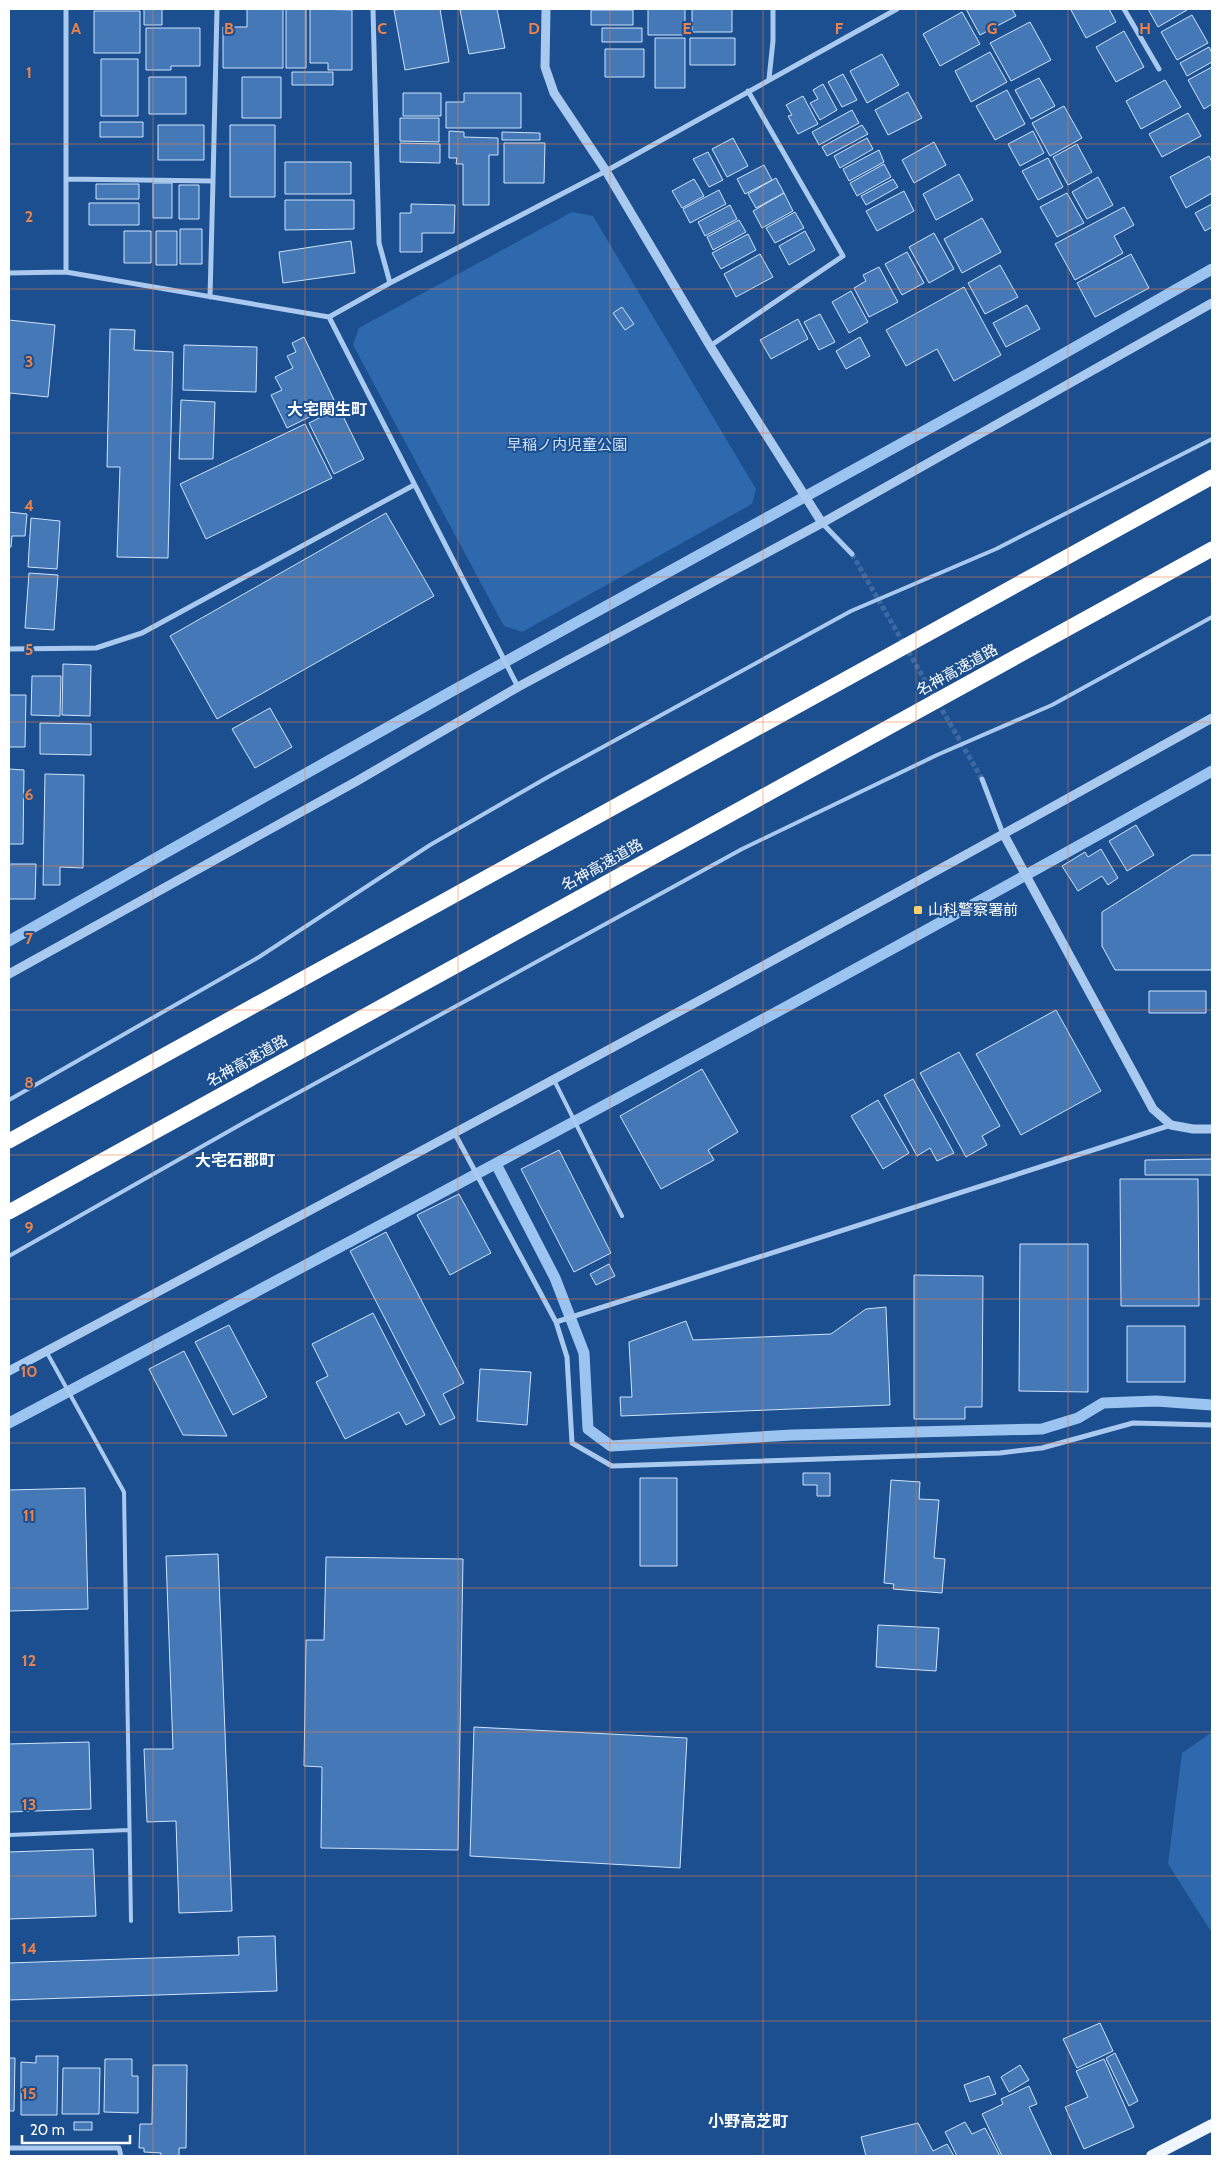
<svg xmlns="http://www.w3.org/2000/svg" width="1221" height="2165" font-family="Cabin,'Noto Sans JP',sans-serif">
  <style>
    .green { fill: #2e69ad }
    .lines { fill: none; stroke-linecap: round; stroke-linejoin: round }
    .stream { stroke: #9cc4f0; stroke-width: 11 }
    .building { fill: #4478b7; stroke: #cfe3fa }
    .minor-tunnel { stroke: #3d69a0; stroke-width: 5; stroke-dasharray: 5 2.5; stroke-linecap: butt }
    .service { stroke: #a9c9ee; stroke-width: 4 }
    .minor { stroke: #a9c9ee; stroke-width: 5 }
    .tertiary { stroke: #a9c9ee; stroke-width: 9 }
    .primary { stroke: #f0f6ff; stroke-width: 12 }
    .motorway { stroke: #fff; stroke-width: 15 }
    .grid { fill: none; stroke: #ee8249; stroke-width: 1; stroke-opacity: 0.55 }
    .poi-dot { fill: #ffd166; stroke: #1b4f8f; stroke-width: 2 }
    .labels { text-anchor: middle; stroke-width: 4; stroke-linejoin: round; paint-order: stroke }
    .park-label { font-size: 15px; fill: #cfe3fa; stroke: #1b4f8f }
    .street-label { font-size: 15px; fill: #fff; stroke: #1b4f8f }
    .poi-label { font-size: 15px; fill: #fff; stroke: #1b4f8f; text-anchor: start }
    .neighbourhood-label { font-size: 16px; font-weight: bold; fill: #fff; stroke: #1b4f8f }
    .grid-label { font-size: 16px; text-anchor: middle; font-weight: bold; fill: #ee8249; stroke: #1b4f8f; stroke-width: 4; stroke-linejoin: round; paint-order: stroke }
  </style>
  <rect width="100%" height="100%" fill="#1b4f8f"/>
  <path class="green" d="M572 212 593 216 756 489 752 504 522 632 504 626 353 345 359 328Z
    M1212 1732V1933L1168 1864 1182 1753Z"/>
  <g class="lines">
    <path class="stream" d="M9 941 454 690 1035 370 1212 269
      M496 1164 555 1278 584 1353 588 1429 611 1446 792 1435 1042 1429 1078 1418 1103 1403 1156 1401 1212 1405
      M9 1423C412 1209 815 995 1212 771"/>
  </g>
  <path class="building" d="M144 9H162V25H144Z
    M247 9H283V68H223V27H247Z
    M286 9H306V68H286Z
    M310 9 352 10V70H328V63H310Z
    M404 9H440L449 62 405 70 394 10Z
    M466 9H497L505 48 469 54 460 10Z
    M648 9H685V35H648Z
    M692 9H732V32H692Z
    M966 9H1012L1016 16 980 35Z
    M1073 9H1109L1116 22 1086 38 1071 10Z
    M1148 9H1187V10L1158 27Z
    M591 10H633V25H591Z
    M94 11H140V53H94Z
    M962 12 980 44 940 66 923 34Z
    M1192 15 1208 43 1177 60 1161 32Z
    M1030 22 1051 60 1011 81 990 43Z
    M146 28H200V66H171V70H146Z
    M602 28H642V42H602Z
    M1124 31 1144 67 1116 82 1096 47Z
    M655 38H685V88H655Z
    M690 38H735V65H690Z
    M1209 47 1212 53V62L1187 76 1180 63Z
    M605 49H644V77H605Z
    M990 52 1007 82 971 102 955 71Z
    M882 54 899 85 867 103 850 71Z
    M101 59H138V116H101Z
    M1212 67V104L1204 109 1188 80Z
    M292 72H333V85H292Z
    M843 74 857 100 842 107 828 82Z
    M149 77H186V114H149Z
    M242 77H281V118H242Z
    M1039 78 1055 106 1031 119 1015 90Z
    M1165 80 1181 107 1141 129 1126 101Z
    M823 84 837 110 820 120 810 103 818 99 813 90Z
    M1007 90 1025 124 995 140 976 106Z
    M908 92 922 118 888 135 875 110Z
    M403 93H441V116H403Z
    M464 93H521V128H446V102H464Z
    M803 96 818 124 798 134 788 116 792 115 786 105Z
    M1064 106 1082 138 1050 156 1032 123Z
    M852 110 859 123 819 145 812 132Z
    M1188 113 1201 136 1162 157 1149 134Z
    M400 118H439V142L400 141Z
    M100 122H143V137H100Z
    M158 125H204V160H158Z
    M230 125H275V197H230Z
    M862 125 868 134 827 156 822 147Z
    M449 131 464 132V137L498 138V155H489V205H463V164H456L457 158H449Z
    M1033 131 1044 153 1020 166 1008 144Z
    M502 132 540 133V140H502Z
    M733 138 748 166 727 177 712 149Z
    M867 138 873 149 840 168 834 156Z
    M934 142 946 165 914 183 902 160Z
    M400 143 440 144V163L400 162Z
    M504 143H545L544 183H504Z
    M1077 144 1092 172 1068 185 1053 157Z
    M879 150 884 162 849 181 843 169Z
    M708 152 723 180 709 187 693 159Z
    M1209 156 1212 162V193L1186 208 1170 177Z
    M1048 158 1063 187 1038 200 1022 171Z
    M285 162H351V194H285Z
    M884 164 891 177 857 196 850 183Z
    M764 165 772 180 745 194 737 179Z
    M959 174 973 200 936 220 923 194Z
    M1098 177 1113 205 1087 219 1072 192Z
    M776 178 784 193 756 208 748 194Z
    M694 179 704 196 682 208 672 191Z
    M893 179 898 187 866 205 861 196Z
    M153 183H172V218H153Z
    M96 184H139V199H96Z
    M179 185H199V219H179Z
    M719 190 726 204 690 223 683 209Z
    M904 191 914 211 877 231 866 211Z
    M784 193 793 211 762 228 753 211Z
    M1067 193 1084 223 1057 237 1040 207Z
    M285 200H354V229L285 230Z
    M89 203H139V225H89Z
    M411 204 455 205 454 233H422V252H400V213H411Z
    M1212 204V227L1205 231 1195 213Z
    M730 205 737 219 705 236 698 222Z
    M1124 207 1134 225 1114 236 1123 253 1075 280 1055 244Z
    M795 212 804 228 775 243 766 228Z
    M982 218 1001 252 962 273 944 239Z
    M739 220 746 232 713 250 707 237Z
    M180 229H202V264H180Z
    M124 231H151V263H124Z
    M156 231H177V265H156Z
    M805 231 815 250 789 265 779 246Z
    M934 233 954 269 929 283 909 247Z
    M748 234 756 250 721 269 712 253Z
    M351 241 355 273 283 283 279 252Z
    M907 252 924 283 902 295 885 264Z
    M760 254 773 277 736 297 724 274Z
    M1131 254 1149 288 1095 317 1077 283Z
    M1000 265 1018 297 985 314 968 283Z
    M879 267 898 302 869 317 854 288 866 281 863 275Z
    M964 287 1001 355 954 381 937 349 906 366 886 330Z
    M851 291 868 322 849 333 832 302Z
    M1027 305 1040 329 1006 347 993 323Z
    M622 307 634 324 625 330 613 313Z
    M820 314 835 342 819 350 804 322Z
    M798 319 808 339 771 359 760 340Z
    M9 320 55 325 48 397 10 393 9 411Z
    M110 329 135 330 134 350 173 352 168 558 117 557 120 467H107Z
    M304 337 336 404 287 428 271 395 282 390 275 377 293 368 287 356 296 352 292 343Z
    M860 337 870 356 846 369 836 351Z
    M184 345 257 347 256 392 183 390Z
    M181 400 215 402 213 459H179Z
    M339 408 364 459 334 474 309 423Z
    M305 424 332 478 206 539 180 484Z
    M9 512 27 514 25 536H12L11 547H9Z
    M386 513 434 596 217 719 170 636Z
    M31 518 60 521 57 569 28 567Z
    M29 573 58 575 54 630 25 628Z
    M63 664 91 665 90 716 62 715Z
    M32 676H61L60 716 31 715Z
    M9 695H26L25 747H9Z
    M270 708 292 747 255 768 232 729Z
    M40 723 91 724V755L40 754Z
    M9 769 24 770 23 844H9Z
    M45 774 84 775 83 868 60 867V885H43Z
    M1136 825 1154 855 1127 871 1109 841Z
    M1101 849 1118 878 1108 885 1102 876 1078 891 1062 866 1085 852 1088 857Z
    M1192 855H1212V970H1115L1102 946V912Z
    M9 864H36L35 899H9Z
    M1149 991H1206V1013H1149Z
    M1056 1010 1101 1091 1021 1135 976 1054Z
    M959 1052 1000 1126 982 1136 987 1145 966 1157 920 1073Z
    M702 1069 738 1132 708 1150 714 1160 661 1189 620 1116Z
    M913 1079 954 1153 937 1161 930 1148 917 1156 884 1095Z
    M878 1100 909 1153 883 1169 851 1116Z
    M559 1150 611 1253 574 1272 521 1169Z
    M1212 1159V1175H1145V1160Z
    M1120 1179H1198L1199 1306H1121Z
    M459 1194 491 1253 450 1275 417 1215Z
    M386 1232 464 1383 443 1394 455 1418 440 1425 350 1251Z
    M1020 1244H1088V1392L1019 1391Z
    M609 1264 615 1276 596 1285 590 1274Z
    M914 1275 983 1276 982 1407H965V1419H914Z
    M886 1307 890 1405 621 1416 620 1397H632L629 1342 686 1321 693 1340 831 1334 866 1309Z
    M373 1313 425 1415 406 1425 399 1412 345 1439 316 1382 328 1376 312 1344Z
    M229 1325 267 1397 233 1415 195 1342Z
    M1127 1326H1185V1382H1127Z
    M184 1351 227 1436 183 1435 149 1369Z
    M480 1369 531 1372 527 1425 477 1421Z
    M803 1473H830V1496H817V1485H803Z
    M640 1478H677V1566H640Z
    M891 1480 920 1482 919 1499 939 1500 934 1558 945 1559 942 1593 893 1589 894 1584 884 1583Z
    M85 1488 88 1609 9 1611V1490Z
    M218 1554 232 1911 179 1913 176 1821 147 1822 144 1749H173L166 1556Z
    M326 1557 463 1559 458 1850 321 1848 322 1767 304 1766 306 1640H324Z
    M878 1625 939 1628 936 1671 876 1667Z
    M474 1727 687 1738 680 1868 470 1856Z
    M89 1742 91 1809 9 1812V1744Z
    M93 1849 96 1916 9 1919V1852Z
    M275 1936 277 1991 9 2000V1963L239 1955 238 1937Z
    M1100 2023 1113 2051 1077 2068 1063 2039Z
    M1115 2053 1138 2101 1129 2106 1106 2058Z
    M36 2056H58L57 2115H21V2062L36 2063Z
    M9 2058H15L14 2111H9Z
    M105 2059H132V2076H138V2113L104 2112Z
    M1104 2059 1134 2127 1084 2149 1065 2107 1088 2097 1076 2071Z
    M153 2065H187L186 2148H179V2156H161V2153L144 2152V2148H139L140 2124H152Z
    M1020 2065 1029 2080 1009 2092 1001 2077Z
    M63 2068H100L99 2114H62Z
    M989 2076 996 2094 970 2102 964 2085Z
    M1029 2086 1037 2104 1029 2107 1052 2156H1002L982 2114 1003 2104 1001 2099Z
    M74 2122H92V2130H74Z
    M965 2122 972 2134 985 2128 1000 2156H957L945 2132Z
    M918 2123 933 2151 947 2144 954 2156H866L861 2137Z"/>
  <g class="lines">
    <path class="minor-tunnel" d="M852 554 982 779"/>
    <path class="service" d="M554 1080 622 1216
      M9 1100 259 957 430 845 548 777 851 611 996 549 1212 439
      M9 1256 245 1122 742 849 937 755 1052 705 1212 617
      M46 1351 124 1492 131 1921
      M9 1835 129 1830"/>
    <path class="minor" d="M373 9 379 243 390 283
      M1124 9 1159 69
      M769 79 773 41V9
      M66 179 213 181 217 9
      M66 272V9
      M9 273 66 272 329 317 390 283 606 171 897 9
      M210 297 213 181
      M329 317 518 687
      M710 346 843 256 748 91
      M822 523 852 554
      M9 649 96 648 142 633 414 485
      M982 779 1003 834
      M455 1134 556 1322 567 1357 572 1443 612 1466 1000 1453 1042 1448 1133 1423 1212 1425
      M556 1322 1171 1125
      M9 2148H119L121 2156"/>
    <path class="tertiary" d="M546 9 545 67 554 93 606 171 710 346 822 523
      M1004 835 1153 1109 1171 1125 1193 1129H1212
      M9 974 357 781 518 687 822 523 1212 303
      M9 1371C412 1157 814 941 1212 718"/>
    <path class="primary" d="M1152 2156 1212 2125"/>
    <path class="motorway" d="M9 1141 1212 477
      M9 1212 1212 549"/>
  </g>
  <path class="grid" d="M153 9V2156M305 9V2156M458 9V2156M610 9V2156M763 9V2156M916 9V2156M1068 9V2156M9 144H1212M9 289H1212M9 433H1212M9 577H1212M9 722H1212M9 866H1212M9 1010H1212M9 1155H1212M9 1299H1212M9 1443H1212M9 1588H1212M9 1732H1212M9 1876H1212M9 2021H1212"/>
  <rect class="poi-dot" x="913" y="905" width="10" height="10" rx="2.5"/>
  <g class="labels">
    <g class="park-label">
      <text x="567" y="450">早稲ノ内児童公園</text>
    </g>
    <g class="street-label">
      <text transform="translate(957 670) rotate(-29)" y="5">名神高速道路</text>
      <text transform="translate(602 865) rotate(-29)" y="5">名神高速道路</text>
      <text transform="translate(247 1061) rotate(-29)" y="5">名神高速道路</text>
    </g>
    <g class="poi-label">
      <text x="928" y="915">山科警察署前</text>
    </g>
    <g class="neighbourhood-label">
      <text x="327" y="415">大宅関生町</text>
      <text x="235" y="1166">大宅石郡町</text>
      <text x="748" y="2127">小野高芝町</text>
    </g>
  </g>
  <g class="grid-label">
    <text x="76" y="34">A</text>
    <text x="229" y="34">B</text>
    <text x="382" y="34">C</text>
    <text x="534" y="34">D</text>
    <text x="687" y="34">E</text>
    <text x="839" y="34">F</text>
    <text x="992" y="34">G</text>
    <text x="1145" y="34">H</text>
    <text x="29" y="78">1</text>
    <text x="29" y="222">2</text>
    <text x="29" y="367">3</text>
    <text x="29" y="511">4</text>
    <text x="29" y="655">5</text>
    <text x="29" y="800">6</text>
    <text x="29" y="944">7</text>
    <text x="29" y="1088">8</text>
    <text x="29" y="1233">9</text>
    <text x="29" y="1377">10</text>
    <text x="29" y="1521">11</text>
    <text x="29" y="1666">12</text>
    <text x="29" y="1810">13</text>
    <text x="29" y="1954">14</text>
    <text x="29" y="2099">15</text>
  </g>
  <rect width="1221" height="2165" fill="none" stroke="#ffffff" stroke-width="20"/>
  <path d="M22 2135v8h108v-8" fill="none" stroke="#ffffff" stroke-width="2.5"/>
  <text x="30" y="2135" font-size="15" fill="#ffffff" stroke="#1b4f8f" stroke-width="4" paint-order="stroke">20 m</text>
</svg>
